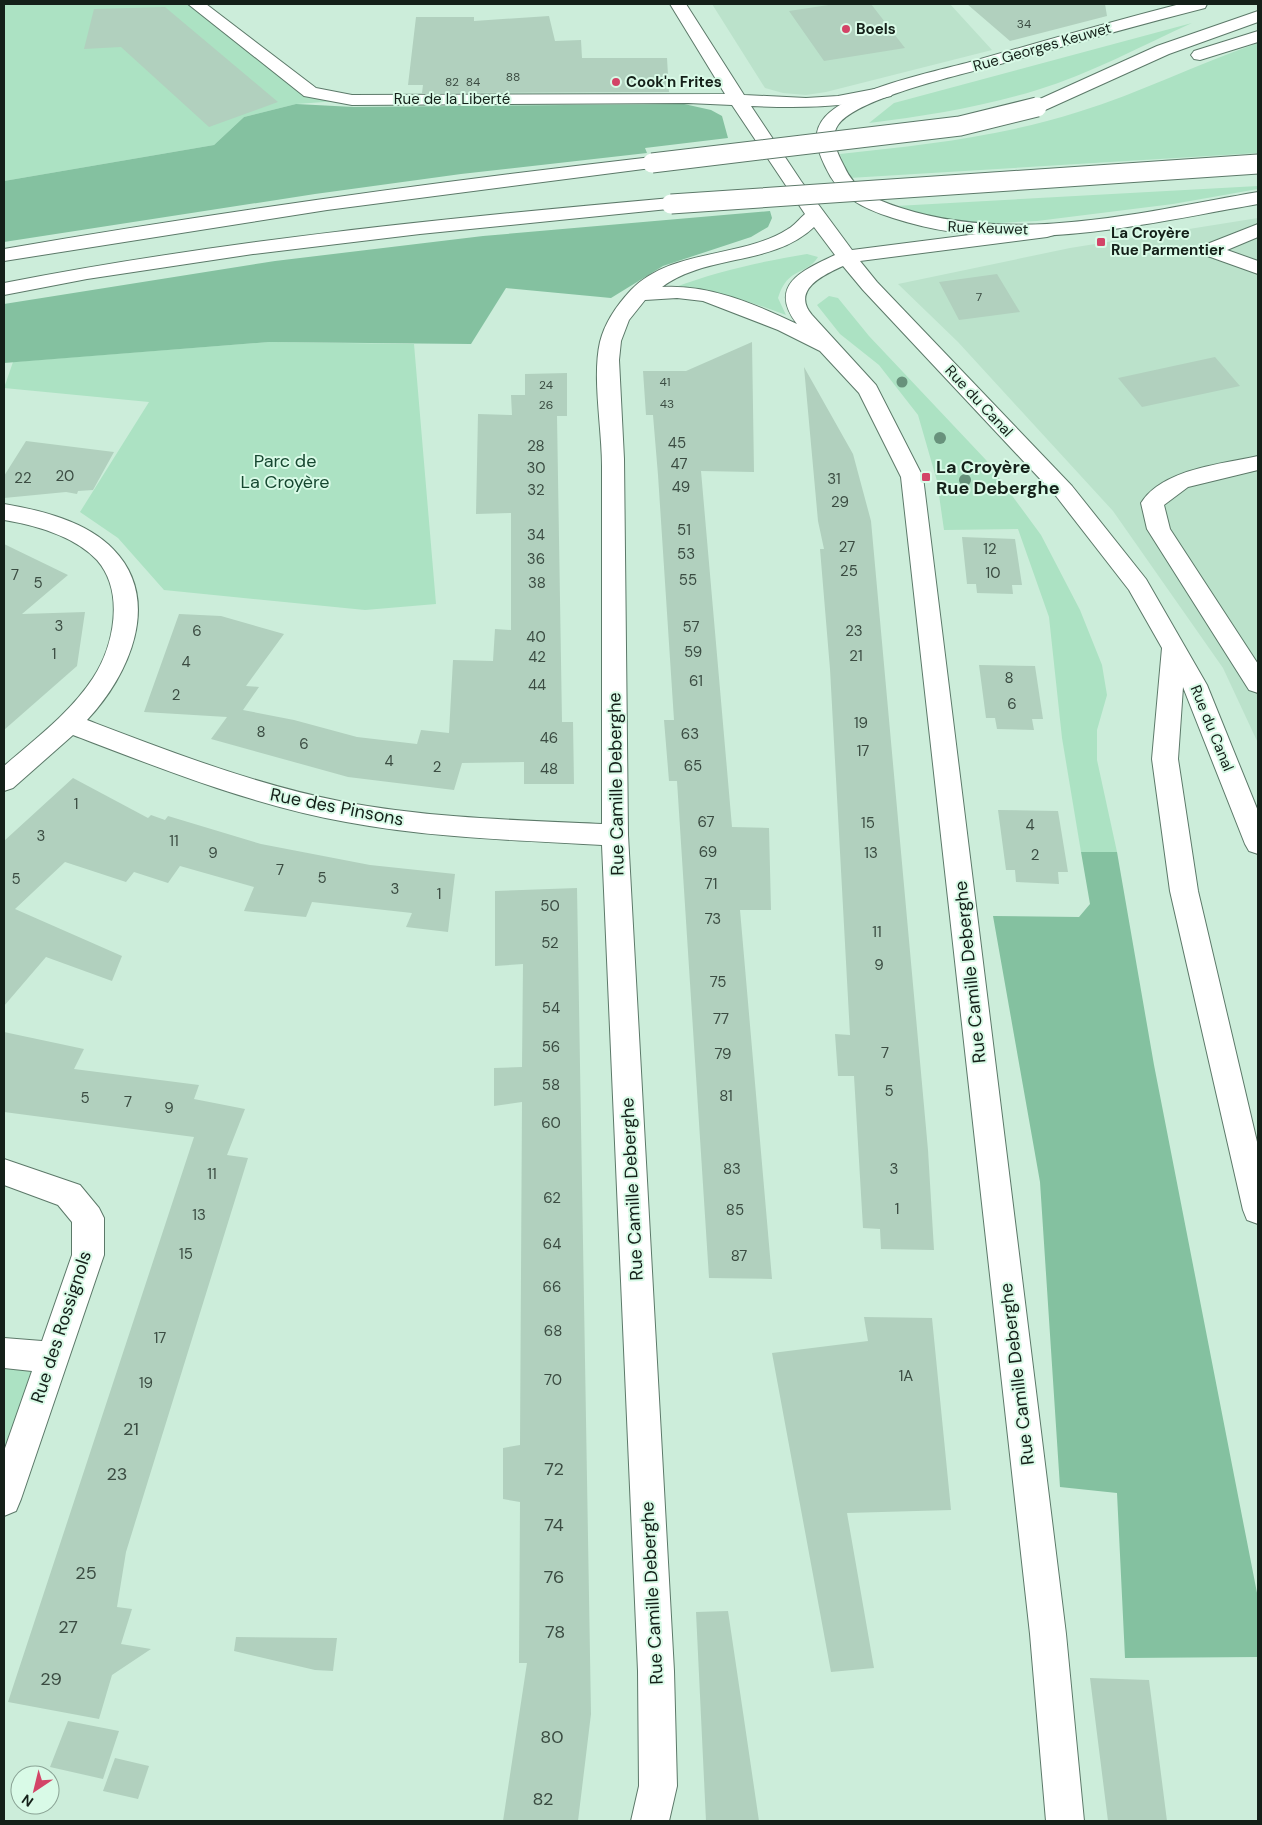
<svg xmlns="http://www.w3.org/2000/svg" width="1262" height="1825" font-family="'DM Sans',sans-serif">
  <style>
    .built { fill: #bbe2cb }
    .green { fill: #ace2c3 }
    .forest { fill: #84c1a0 }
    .building { fill: #b1d0be }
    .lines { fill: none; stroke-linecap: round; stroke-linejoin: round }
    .minor-casing { stroke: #5c7969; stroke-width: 2 }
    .major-casing { stroke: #5c7969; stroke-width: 2 }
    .highway-casing { stroke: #5c7969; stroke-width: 2 }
    .minor { fill: #fff; fill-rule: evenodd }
    .major { fill: #fff; fill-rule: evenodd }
    .highway { fill: #fff; fill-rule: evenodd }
    .highway-bridge-casing { stroke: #5c7969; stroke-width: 21; stroke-linecap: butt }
    .highway-bridge { stroke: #fff; stroke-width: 19 }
    .tree { fill: #68927c }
    .poi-dot { fill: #d34467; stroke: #d9fae7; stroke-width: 2 }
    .labels { text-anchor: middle; stroke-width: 4; stroke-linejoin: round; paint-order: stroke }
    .far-number-label { font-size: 12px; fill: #3b4c42 }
    .far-poi-label { font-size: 15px; font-weight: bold; fill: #142019; stroke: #d9fae7; text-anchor: start }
    .far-street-label { font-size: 15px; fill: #142019; stroke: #d9fae7 }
    .number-label { font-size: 15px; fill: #3b4c42 }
    .park-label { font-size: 18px; fill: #164730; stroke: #d9fae7 }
    .poi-label { font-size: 18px; font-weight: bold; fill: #142019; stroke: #d9fae7; text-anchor: start }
    .street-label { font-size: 18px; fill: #142019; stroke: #d9fae7 }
    .near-number-label { font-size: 18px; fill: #3b4c42 }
  </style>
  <rect width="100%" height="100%" fill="#ccedda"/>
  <path class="built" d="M712 4H950L992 50 826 92 806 95 783 93 765 88Z
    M1258 218V743L1223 668 1113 511 958 342 898 284 1070 248Z"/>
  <path class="green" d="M4 4H196L299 83 352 100 296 104 244 117 214 145 4 181Z
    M1192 23C1141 46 1090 74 1037 90 982 107 926 116 869 123L894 103Z
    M1258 43V153L849 178 840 154C921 145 1000 137 1078 112 1140 93 1197 64 1258 43Z
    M1258 186V189L1173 204 1037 221 980 224 941 221 896 206Z
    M807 254 818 257C806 276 788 266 778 298L786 315C746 300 716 290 673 288 718 271 759 262 807 254Z
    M829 296 838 298 869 336 986 460 1041 535 1080 610 1102 665 1107 695 1097 730V760L1117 852H1081L1062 738 1049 617 1018 529 944 530 937 481 918 415 879 365 840 334 817 305Z
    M269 342 414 344 436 604 365 610 164 590 118 538 80 512 149 402 4 388 13 362Z
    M4 1353 52 1358 4 1499Z"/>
  <path class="forest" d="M296 104 354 107 684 104 711 110 722 116 728 138 645 148 647 153 461 174 315 194 4 242V181L214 145 244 117Z
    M770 211 772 218 768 227 751 237 663 266 611 298 506 288 471 344 269 342 4 363V304L275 261 483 236Z
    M1081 852H1117L1154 1065 1258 1598V1657L1125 1658 1117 1493 1060 1487 1040 1182 993 916 1079 917 1090 904Z"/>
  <path class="building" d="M835 4H871L905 48 824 61 789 11Z
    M967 4H1105L1107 16 1010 41Z
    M165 7 278 102 209 127 121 47 84 49 94 9Z
    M549 16 555 41 581 40 582 58H667L669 92 422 93 423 85H408L416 17H474V21Z
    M997 274 1020 312 959 320 939 282Z
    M752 342 754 472 701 471 732 827 769 828 771 910H740L772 1279 709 1278 677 781H669L664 720H674L658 475 653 415H646L643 371H686Z
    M1215 357 1240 386 1142 407 1118 378Z
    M804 367 853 454 871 521 928 1150 934 1250 881 1249 880 1229 863 1228 854 1076H838L835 1034 850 1035 830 669 820 549H824L818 521Z
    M567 373V416H557L562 722H573L574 784H524V762L462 763 454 790 348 777 211 739 227 717 144 712 179 614 221 616 284 634 246 686 259 687 243 710 294 720 357 737 417 744 421 730 449 733 453 660 493 661 495 629 511 630V513L476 514 478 414 512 415 511 395H525V374Z
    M26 441 114 452 93 490 78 491 77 494 66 492 4 498V476Z
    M962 537 1015 539 1022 585H1012L1013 594 977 593 976 584H967Z
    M4 544 68 575 22 614 85 612 77 666 4 730Z
    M979 665 1035 666 1043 719H1032L1034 730 997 729 995 718H986Z
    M73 778 148 818 151 815 165 820 168 816 261 844 370 865 455 874 448 932 406 927 412 913 312 902 306 917 244 911 254 887 180 866 168 883 134 872 126 882 65 862 15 909 122 956 112 981 46 957 4 1006V841Z
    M998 810 1058 811 1068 872H1058L1059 884 1016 882 1015 870H1006Z
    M577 888 591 1714 578 1821H503L527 1663H519L520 1502 503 1499V1448L520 1445 522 1102 494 1106V1068L522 1067 523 964 495 966V891Z
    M4 1032 84 1049 74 1069 199 1085 194 1099 245 1109 227 1155 248 1158 126 1552 117 1607 132 1609 121 1644 151 1649 112 1675 99 1719 8 1702 194 1137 4 1112Z
    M864 1317 932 1318 951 1510 847 1513 874 1668 831 1672 772 1353 868 1341Z
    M728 1611 744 1719 759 1821H706L696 1612Z
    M236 1637 337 1638 333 1671 315 1670 234 1651Z
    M1090 1678 1149 1680 1167 1821H1108Z
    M68 1721 119 1731 103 1779 50 1767Z
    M115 1758 149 1766 138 1799 103 1791Z"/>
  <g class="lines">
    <defs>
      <path id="minor" d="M188 4H206L316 88 352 95 725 94 670 4H686L744 95 806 98 838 96 885 87 891 88 894 92 891 96C844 108 799 108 751 106L801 181 852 250 1047 225 1054 227 1057 231 1054 235 1047 237 860 261 877 282 1072 486 1146 579 1207 685 1258 811V854L1249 851 1245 844 1183 687 1178 759 1198 891 1258 1146V1224L1247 1220 1243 1210 1170 891 1152 759 1162 648 1129 590 1056 496 863 290 843 266C823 275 791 290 812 315L876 385 923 477 1066 1634 1084 1821H1046L1030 1634 901 477 859 393 820 351 778 330 703 301 677 298 645 300 629 320 621 341 619 360 624 459 628 835 674 1671 677 1786 669 1821H631L639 1786 638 1671 602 845C516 840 431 838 346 822 252 805 162 769 73 735L13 788 4 791V766C35 739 70 713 93 678 114 646 125 592 97 560 74 536 35 525 4 520V504C40 510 86 521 113 549 163 600 129 676 87 720 171 752 256 785 344 802 429 818 516 820 602 824 602 705 602 585 602 466 602 428 592 377 600 342 605 322 617 305 631 290 672 248 741 259 788 229 794 226 799 219 805 214L732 105 688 103 352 105 304 96ZM814 227 835 255C803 270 767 285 797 324 755 304 709 284 662 287 706 254 773 266 814 227Z
        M1258 224V237L1227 250 1258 261V274L1202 254 1199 250 1202 246Z
        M1258 456V470L1188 487 1164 505 1170 529 1258 664V693L1249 690 1147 529 1141 503C1162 469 1222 464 1258 456Z
        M4 1159 80 1185 99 1208 104 1218V1255L21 1499 16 1511 4 1516V1451L32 1371 4 1368V1338L42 1341 72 1255V1222L58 1205 4 1185Z"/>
      <path id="major" d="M1180 4H1207L1205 8C1138 25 1071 44 1004 63 969 73 857 97 838 125 829 138 838 154 844 166 855 191 876 200 901 208 1016 245 1142 212 1258 192V204C1139 225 1011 257 893 218 862 208 839 197 825 166 817 149 811 133 825 117 850 89 933 72 970 62 1040 42 1110 22 1180 4Z"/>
      <path id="highway" d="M1258 11V22L1169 54 1043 111H1031L1028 107 1031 103 1157 46Z
        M1258 31V42L1200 60 1194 59 1191 55 1194 51Z
        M652 157 659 159 661 163 659 167 327 210 4 261V249C219 212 435 182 652 157Z
        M671 198 678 200 681 204 678 208 420 234 253 254 87 279 4 295V283C224 240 447 218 671 198Z"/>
    </defs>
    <use href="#minor" class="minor-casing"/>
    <use href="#major" class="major-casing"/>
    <use href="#highway" class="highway-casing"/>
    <use href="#minor" class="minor"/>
    <use href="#major" class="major"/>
    <use href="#highway" class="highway"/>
    <defs>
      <path id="highway-bridge" d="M652 163 960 126 1037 107
        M671 204 1258 164"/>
    </defs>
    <use href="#highway-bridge" class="highway-bridge-casing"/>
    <use href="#highway-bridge" class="highway-bridge"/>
  </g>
  <g class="tree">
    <circle cx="902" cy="382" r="5.5"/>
    <circle cx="940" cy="438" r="6"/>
    <circle cx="965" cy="480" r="6"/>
  </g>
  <g class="poi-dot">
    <circle cx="846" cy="29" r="5"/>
    <circle cx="616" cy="82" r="5"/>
    <rect x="1096" y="237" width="10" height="10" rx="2.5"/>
    <rect x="921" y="472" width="10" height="10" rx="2.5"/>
  </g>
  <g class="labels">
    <g class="far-number-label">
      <text x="1024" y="28">34</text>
      <text x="513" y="81">88</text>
      <text x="452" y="86">82</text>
      <text x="473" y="86">84</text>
      <text x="979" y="301">7</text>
      <text x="665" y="386">41</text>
      <text x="546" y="389">24</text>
      <text x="667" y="408">43</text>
      <text x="546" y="409">26</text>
    </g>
    <g class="far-poi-label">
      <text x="856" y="34">Boels</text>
      <text x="626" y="87">Cook'n Frites</text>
      <text x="1111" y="238">La Croyère<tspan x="1111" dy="17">Rue Parmentier</tspan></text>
    </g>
    <g class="far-street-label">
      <text transform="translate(1042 47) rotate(-16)" y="5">Rue Georges Keuwet</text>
      <text x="452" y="104">Rue de la Liberté</text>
      <text transform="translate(988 228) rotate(2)" y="5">Rue Keuwet</text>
      <text transform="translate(979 401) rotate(47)" y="5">Rue du Canal</text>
      <text transform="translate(1212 728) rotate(68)" y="5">Rue du Canal</text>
    </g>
    <g class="number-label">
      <text x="677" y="448">45</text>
      <text x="536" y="451">28</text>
      <text x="679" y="469">47</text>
      <text x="536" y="473">30</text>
      <text x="65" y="481">20</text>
      <text x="23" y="483">22</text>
      <text x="834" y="484">31</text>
      <text x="681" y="492">49</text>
      <text x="536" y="495">32</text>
      <text x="840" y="507">29</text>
      <text x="684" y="535">51</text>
      <text x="536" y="540">34</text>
      <text x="847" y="552">27</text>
      <text x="990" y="554">12</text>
      <text x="686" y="559">53</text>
      <text x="536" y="564">36</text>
      <text x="849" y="576">25</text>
      <text x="993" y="578">10</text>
      <text x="15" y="580">7</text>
      <text x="688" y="585">55</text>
      <text x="38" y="588">5</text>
      <text x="537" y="588">38</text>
      <text x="59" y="631">3</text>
      <text x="691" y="632">57</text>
      <text x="197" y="636">6</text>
      <text x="854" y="636">23</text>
      <text x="536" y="642">40</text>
      <text x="693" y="657">59</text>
      <text x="54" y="659">1</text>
      <text x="856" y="661">21</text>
      <text x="537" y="662">42</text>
      <text x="186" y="667">4</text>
      <text x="1009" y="683">8</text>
      <text x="696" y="686">61</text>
      <text x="537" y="690">44</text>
      <text x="176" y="700">2</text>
      <text x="1012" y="709">6</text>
      <text x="861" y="728">19</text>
      <text x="261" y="737">8</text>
      <text x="690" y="739">63</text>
      <text x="549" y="743">46</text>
      <text x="304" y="749">6</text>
      <text x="863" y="756">17</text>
      <text x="389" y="766">4</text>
      <text x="693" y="771">65</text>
      <text x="437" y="772">2</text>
      <text x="549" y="774">48</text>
      <text x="76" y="809">1</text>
      <text x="706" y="827">67</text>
      <text x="868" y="828">15</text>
      <text x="1030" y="830">4</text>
      <text x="41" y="841">3</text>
      <text x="174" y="846">11</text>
      <text x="708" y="857">69</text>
      <text x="213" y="858">9</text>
      <text x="871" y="858">13</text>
      <text x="1035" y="860">2</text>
      <text x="280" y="875">7</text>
      <text x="322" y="883">5</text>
      <text x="16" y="884">5</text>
      <text x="711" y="889">71</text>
      <text x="395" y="894">3</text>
      <text x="439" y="899">1</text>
      <text x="550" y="911">50</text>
      <text x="713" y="924">73</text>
      <text x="877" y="937">11</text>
      <text x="550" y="948">52</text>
      <text x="879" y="970">9</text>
      <text x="718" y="987">75</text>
      <text x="551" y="1013">54</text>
      <text x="721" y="1024">77</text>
      <text x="551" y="1052">56</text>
      <text x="885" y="1058">7</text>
      <text x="723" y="1059">79</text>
      <text x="551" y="1090">58</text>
      <text x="889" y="1096">5</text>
      <text x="726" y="1101">81</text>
      <text x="85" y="1103">5</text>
      <text x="128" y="1107">7</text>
      <text x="169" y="1113">9</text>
      <text x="551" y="1128">60</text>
      <text x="732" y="1174">83</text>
      <text x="894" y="1174">3</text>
      <text x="212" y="1179">11</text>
      <text x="552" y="1203">62</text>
      <text x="897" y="1214">1</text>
      <text x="735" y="1215">85</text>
      <text x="199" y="1220">13</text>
      <text x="552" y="1249">64</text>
      <text x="186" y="1259">15</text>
      <text x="739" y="1261">87</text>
      <text x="552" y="1292">66</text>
      <text x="553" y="1336">68</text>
      <text x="160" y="1343">17</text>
      <text x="906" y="1381">1A</text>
      <text x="553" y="1385">70</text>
      <text x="146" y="1388">19</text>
    </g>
    <g class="park-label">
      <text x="285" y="467">Parc de<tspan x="285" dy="21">La Croyère</tspan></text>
    </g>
    <g class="poi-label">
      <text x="936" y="473">La Croyère<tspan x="936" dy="21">Rue Deberghe</tspan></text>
    </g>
    <g class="street-label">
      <text transform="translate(616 784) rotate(-91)" y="6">Rue Camille Deberghe</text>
      <text transform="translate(337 807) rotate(11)" y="6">Rue des Pinsons</text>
      <text transform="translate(970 972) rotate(-96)" y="6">Rue Camille Deberghe</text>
      <text transform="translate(632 1189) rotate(-93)" y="6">Rue Camille Deberghe</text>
      <text transform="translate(61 1327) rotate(-72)" y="6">Rue des Rossignols</text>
      <text transform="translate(1017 1374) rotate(-97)" y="6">Rue Camille Deberghe</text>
      <text transform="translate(652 1593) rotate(-93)" y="6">Rue Camille Deberghe</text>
    </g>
    <g class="near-number-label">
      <text x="131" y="1435">21</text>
      <text x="554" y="1475">72</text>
      <text x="117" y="1480">23</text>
      <text x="554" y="1531">74</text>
      <text x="86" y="1579">25</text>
      <text x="554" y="1583">76</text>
      <text x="68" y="1633">27</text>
      <text x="555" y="1638">78</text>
      <text x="51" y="1685">29</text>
      <text x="552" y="1743">80</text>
      <text x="543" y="1805">82</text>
    </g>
  </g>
  <rect width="1262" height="1825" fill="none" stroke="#142019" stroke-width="10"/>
  <g transform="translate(35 1790) rotate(215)"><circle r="24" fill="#d9fae7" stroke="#8aa395"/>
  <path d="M0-4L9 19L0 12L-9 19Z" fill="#d34467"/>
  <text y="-8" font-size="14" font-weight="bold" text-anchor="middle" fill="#142019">N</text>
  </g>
</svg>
